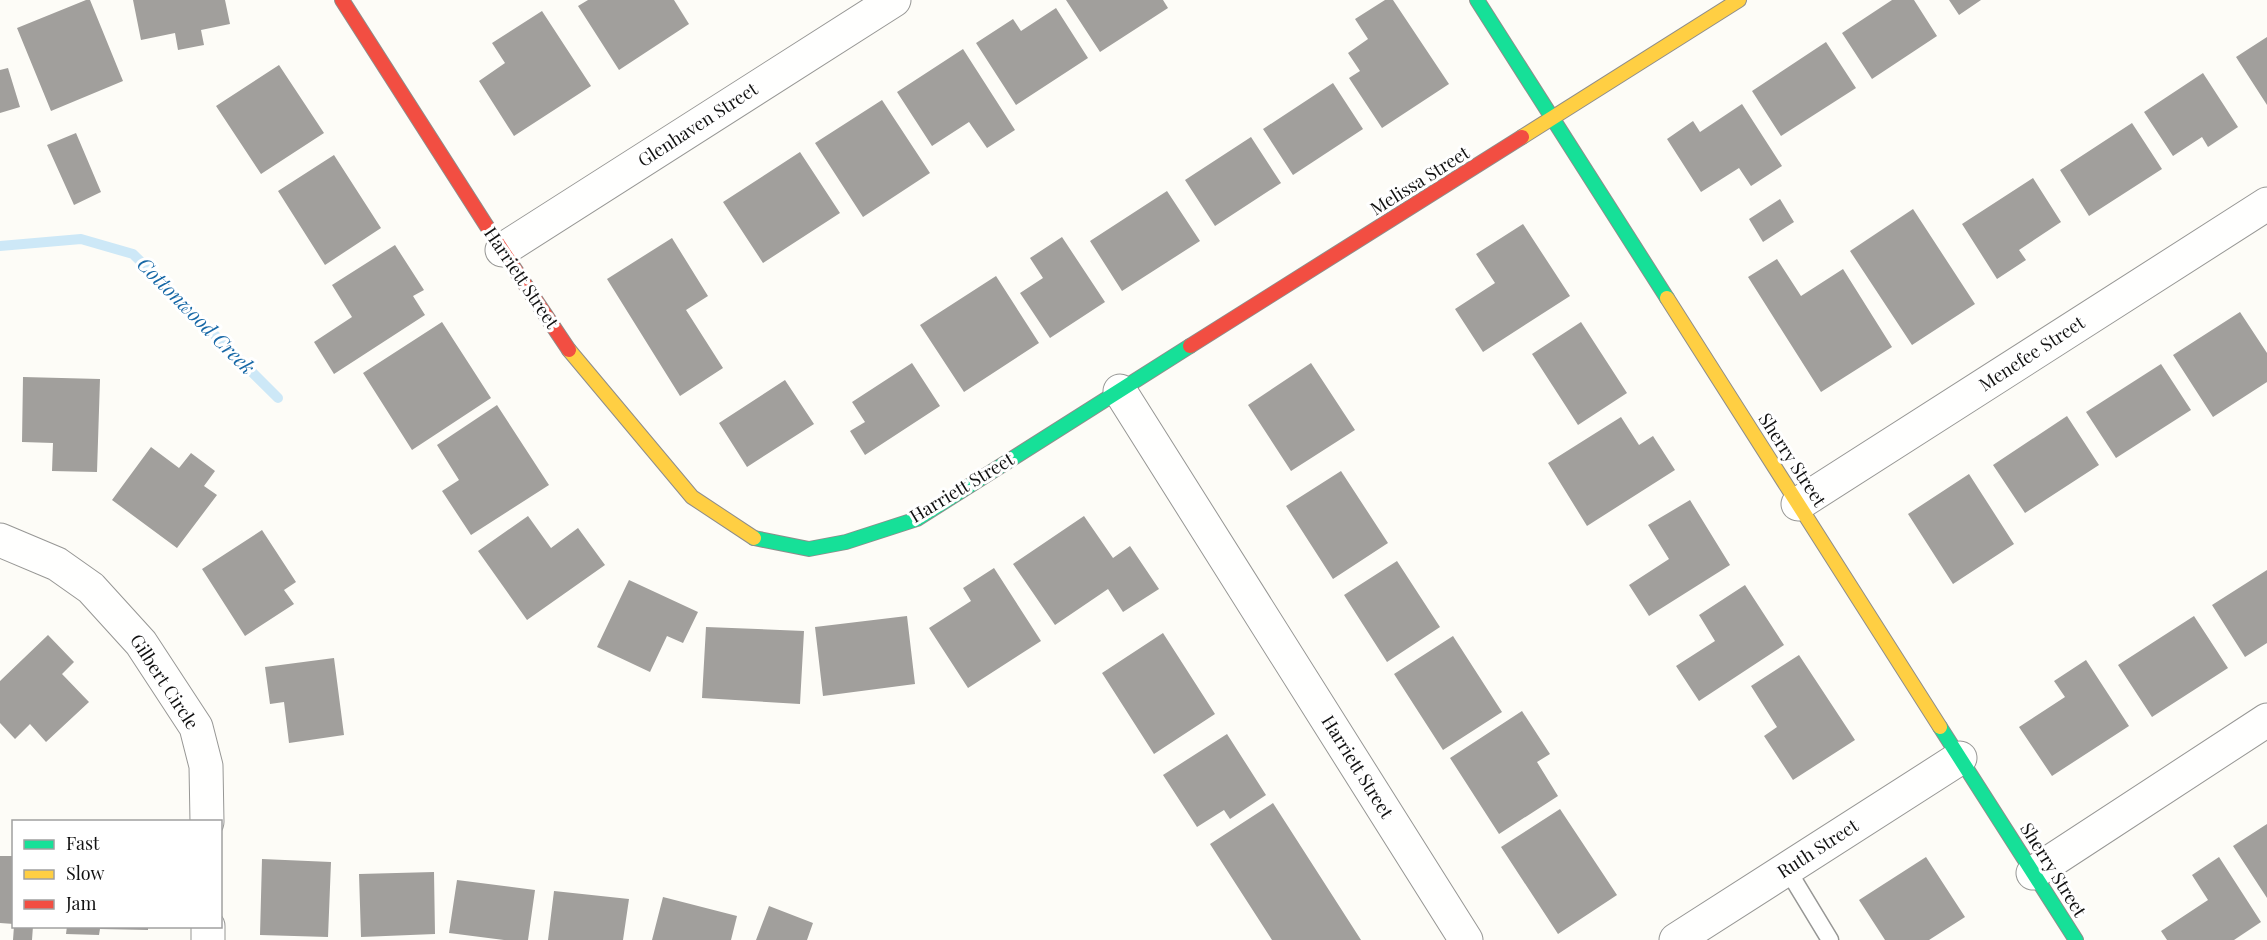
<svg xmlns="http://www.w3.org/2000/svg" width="2267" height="940" font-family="'Playfair Display',serif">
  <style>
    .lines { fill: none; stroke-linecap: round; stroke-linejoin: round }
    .stream { stroke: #cde8f7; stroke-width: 10 }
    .building { fill: #a19f9c }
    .lane-casing { stroke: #979795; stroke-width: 19 }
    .street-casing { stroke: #979795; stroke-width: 35 }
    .fast-casing { stroke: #8e8d8b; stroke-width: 16 }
    .slow-casing { stroke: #8e8d8b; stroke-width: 16 }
    .jam-casing { stroke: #8e8d8b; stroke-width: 16 }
    .lane { stroke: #fffffe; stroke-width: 16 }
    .street { stroke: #fffffe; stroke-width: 33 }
    .fast { stroke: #16e098; stroke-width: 14 }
    .slow { stroke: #ffcf43; stroke-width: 14 }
    .jam { stroke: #f24e42; stroke-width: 14 }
    .labels { text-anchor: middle; stroke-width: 6; stroke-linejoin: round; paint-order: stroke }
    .street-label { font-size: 18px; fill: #111; stroke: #fff }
    .water-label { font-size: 20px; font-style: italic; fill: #1768a6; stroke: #fff }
  </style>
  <rect width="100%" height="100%" fill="#fdfcf7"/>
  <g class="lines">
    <path class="stream" d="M0 246 81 239 133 254 278 398"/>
  </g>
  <path class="building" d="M86 0H90L123 81 51 111 17 28Z
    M133 0H225L230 24 201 30 204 45 178 50 175 33 141 40Z
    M588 0H674L689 24 619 70 578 6Z
    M1066 0H1163L1168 8 1100 52Z
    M1385 0H1393L1449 84 1382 128 1349 78 1360 71 1348 53 1368 39 1355 19Z
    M1892 0H1914L1937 36 1872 79 1842 33Z
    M1949 0H1981L1959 15Z
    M1056 8 1088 58 1016 105 976 43 1013 19 1021 31Z
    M542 11 591 86 514 136 479 81 505 63 492 43Z
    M2267 37V105L2236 57Z
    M1826 42 1856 88 1781 136 1752 91Z
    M963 49 1015 130 987 148 969 122 932 146 897 92Z
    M279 65 324 133 261 174 216 106Z
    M8 68 20 107 0 113V70Z
    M2203 73 2238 127 2208 147 2202 137 2173 156 2144 112Z
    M1333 83 1363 129 1293 175 1263 129Z
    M882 100 930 173 863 217 815 143Z
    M1742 104 1782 166 1751 186 1739 168 1701 192 1667 139 1693 121 1700 132Z
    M2132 123 2162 169 2089 216 2060 170Z
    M76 133 101 192 74 205 47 145Z
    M1251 137 1281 183 1215 226 1185 180Z
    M800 152 840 213 763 263 723 202Z
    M334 155 381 228 325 265 278 191Z
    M2033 178 2061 222 2019 250 2026 260 1997 279 1962 224Z
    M1167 191 1200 241 1122 291 1090 241Z
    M1780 199 1794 222 1763 242 1749 219Z
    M1913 209 1975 304 1912 345 1850 251Z
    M1523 224 1570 296 1483 352 1455 309 1495 283 1476 254Z
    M1062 237 1105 302 1050 338 1020 293 1043 278 1030 258Z
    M672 238 708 296 686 310 723 368 680 396 607 279Z
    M395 245 424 290 413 296 425 315 334 374 314 342 352 317 332 285Z
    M1777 259 1801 296 1843 269 1892 347 1821 392 1748 277Z
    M996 276 1039 343 964 392 920 325Z
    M2240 312 2267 353V382L2213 417 2173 355Z
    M442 322 491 398 412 450 363 373Z
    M1581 322 1627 393 1578 425 1532 354Z
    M912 363 940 406 865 455 850 431 865 422 852 402Z
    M1311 363 1355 430 1291 471 1248 405Z
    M2161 364 2191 410 2116 458 2086 412Z
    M23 377 100 379 97 472 52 471 53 443 22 442Z
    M785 380 814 424 747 467 719 423Z
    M497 405 549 485 471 535 442 491 459 480 437 445Z
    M2067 416 2099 465 2025 513 1993 465Z
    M1621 417 1639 445 1653 436 1675 470 1587 526 1548 463Z
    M151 447 179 468 191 453 215 471 204 486 217 495 177 548 112 500Z
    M1341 471 1388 543 1333 579 1286 506Z
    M1969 474 2014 544 1953 584 1908 514Z
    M1690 500 1730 565 1649 616 1629 585 1669 559 1648 525Z
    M528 516 551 548 578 528 605 565 527 620 478 551Z
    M1084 516 1113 558 1130 546 1159 589 1123 612 1108 589 1055 625 1013 564Z
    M262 530 296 582 284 590 294 604 245 636 202 569Z
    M1397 561 1440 627 1387 662 1344 595Z
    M994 568 1041 641 968 688 929 628 971 601 963 588Z
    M2267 570V643L2245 657 2212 605Z
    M629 580 698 612 683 643 667 636 650 672 597 647Z
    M1745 585 1784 645 1699 701 1676 666 1715 641 1699 615Z
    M907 616 915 684 823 696 815 627Z
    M2194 616 2228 668 2152 717 2118 665Z
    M706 627 804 631 800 704 702 698Z
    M1163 633 1215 714 1154 754 1102 673Z
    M48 635 74 662 62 674 89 702 46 742 30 724 15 739 0 723V681Z
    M1453 636 1502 712 1443 750 1394 674Z
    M1799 655 1855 740 1793 780 1764 736 1777 727 1751 686Z
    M334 658 344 735 289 743 284 702 270 704 265 667Z
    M2086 660 2129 726 2052 776 2019 727 2065 697 2054 681Z
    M1522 711 1550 754 1537 762 1558 796 1499 834 1450 758Z
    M1227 734 1266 795 1230 819 1224 810 1197 827 1163 775Z
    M1273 803 1361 940H1272L1210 844Z
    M1560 809 1617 895 1558 934 1501 847Z
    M2267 824V898L2233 846Z
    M0 856H14V924L0 923Z
    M1926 857 1965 917 1929 940H1885L1859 900Z
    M2219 857 2261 922 2234 940H2167L2161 931 2208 900 2192 875Z
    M262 859 331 862 328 937 260 935Z
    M434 872 435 934 361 937 359 874Z
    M457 880 535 890 528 940H504L449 933Z
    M554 891 629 899 623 940H548Z
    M663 897 737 916 731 940H652Z
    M769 906 813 923 807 940H756Z
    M14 926H33L32 940H13Z
    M67 926H148V930L100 929 99 935 66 934Z"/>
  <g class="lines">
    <defs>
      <path id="lane" d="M1787 869 1830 940"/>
      <path id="street" d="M502 250 894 0
        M1120 391 1466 940
        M1798 504 2267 204
        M0 540 57 564 91 588 141 643 196 727 206 766 207 822
        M2033 873 2267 720
        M208 926V940
        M1676 940 1960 758"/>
      <path id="fast" d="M1477 0 1667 298
        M754 538 809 549 846 542 917 519 1190 346
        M1940 727 2076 940"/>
      <path id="slow" d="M1522 137 1739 0
        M1667 298 1940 727
        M569 350 692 497 754 538"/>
      <path id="jam" d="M342 0 502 250 569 350
        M1190 346 1522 137"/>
    </defs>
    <use href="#lane" class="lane-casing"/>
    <use href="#street" class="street-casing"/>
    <use href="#fast" class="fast-casing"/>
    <use href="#slow" class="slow-casing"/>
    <use href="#jam" class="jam-casing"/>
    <use href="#lane" class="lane"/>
    <use href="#street" class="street"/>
    <use href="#fast" class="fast"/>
    <use href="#slow" class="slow"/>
    <use href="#jam" class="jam"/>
  </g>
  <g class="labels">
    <g class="street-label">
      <text transform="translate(698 125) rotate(-33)" y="6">Glenhaven Street</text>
      <text transform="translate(1420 181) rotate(-32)" y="6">Melissa Street</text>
      <text transform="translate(521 278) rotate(56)" y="6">Harriett Street</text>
      <text transform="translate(2032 354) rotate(-33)" y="6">Menefee Street</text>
      <text transform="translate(1792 460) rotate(57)" y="6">Sherry Street</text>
      <text transform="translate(962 488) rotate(-31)" y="6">Harriett Street</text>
      <text transform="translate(164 682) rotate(57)" y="6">Gilbert Circle</text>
      <text transform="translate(1357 767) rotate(58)" y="6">Harriett Street</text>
      <text transform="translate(1818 849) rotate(-33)" y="6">Ruth Street</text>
      <text transform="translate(2053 870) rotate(58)" y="6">Sherry Street</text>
    </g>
    <g class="water-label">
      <text transform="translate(196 316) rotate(45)" y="7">Cottonwood Creek</text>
    </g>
  </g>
  <rect x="12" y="820" width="210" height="108" fill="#ffffff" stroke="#a0a0a0" stroke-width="1.5"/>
  <rect x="24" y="840" width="30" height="9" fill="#16e098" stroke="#a0a0a0" stroke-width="1.5"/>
  <text x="66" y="850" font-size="18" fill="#111111">Fast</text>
  <rect x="24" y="870" width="30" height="9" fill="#ffcf43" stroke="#a0a0a0" stroke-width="1.5"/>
  <text x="66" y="880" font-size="18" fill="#111111">Slow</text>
  <rect x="24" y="900" width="30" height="9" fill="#f24e42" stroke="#a0a0a0" stroke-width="1.5"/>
  <text x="66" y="910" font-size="18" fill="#111111">Jam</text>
</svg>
